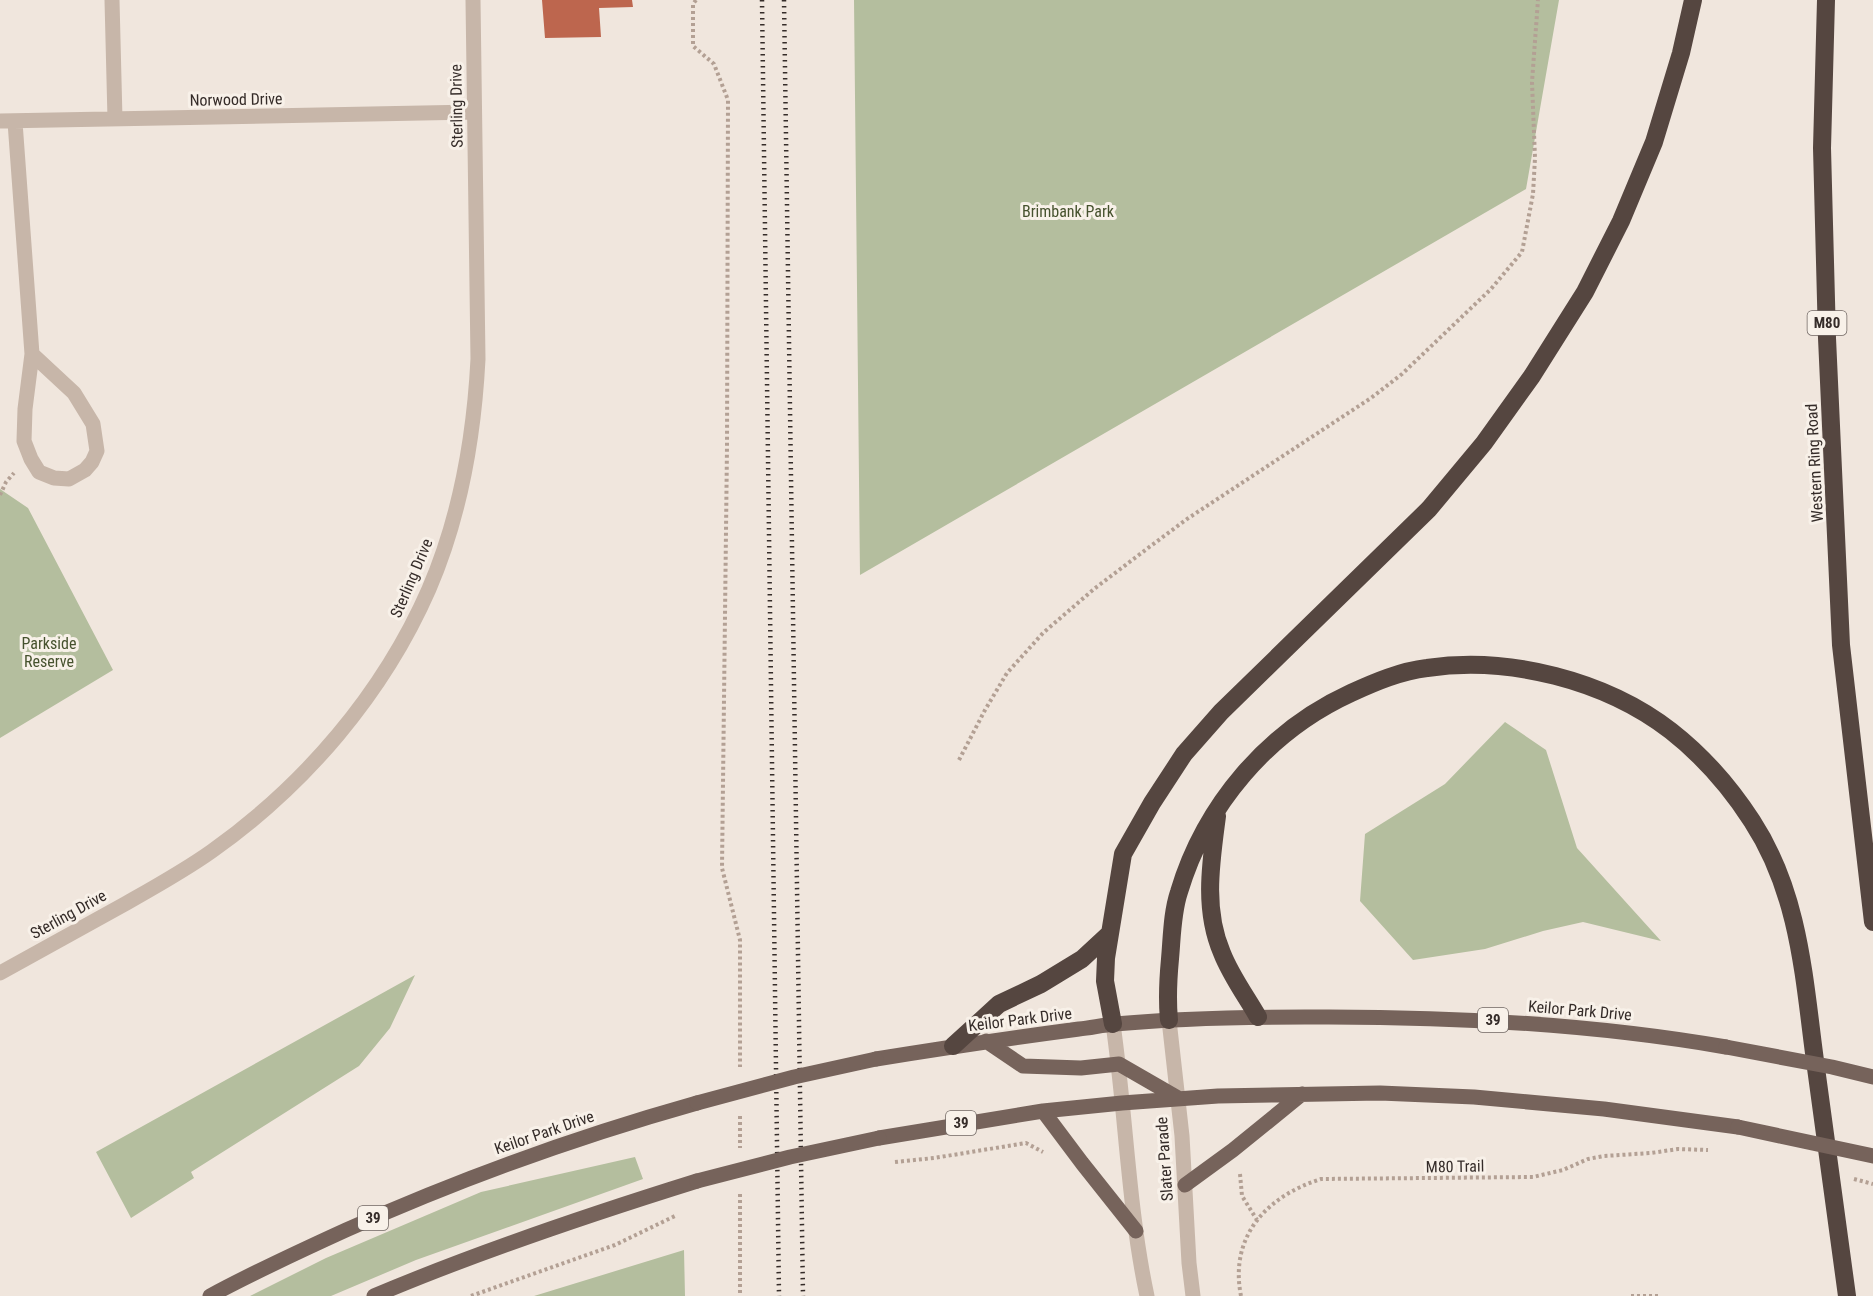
<svg xmlns="http://www.w3.org/2000/svg" width="1873" height="1296" font-family="'Roboto Condensed',sans-serif">
  <style>
    .green { fill: #b4be9e }
    .building { fill: #bd664e }
    .lines { fill: none; stroke-linecap: round; stroke-linejoin: round }
    .path { stroke: #b3a094; stroke-width: 4; stroke-dasharray: 3 3; stroke-linecap: butt }
    .minor { stroke: #c7b6a9; stroke-width: 15 }
    .primary { stroke: #76635b; stroke-width: 15 }
    .motorway { stroke: #554640; stroke-width: 18 }
    .rail { stroke: #352c29; stroke-width: 4.5; stroke-dasharray: 1.5 4.5; stroke-linecap: butt }
    .path-bridge { stroke: #b3a094; stroke-width: 4; stroke-dasharray: 3 3; stroke-linecap: butt }
    .primary-bridge { stroke: #76635b; stroke-width: 15 }
    .labels { text-anchor: middle; stroke-width: 6; stroke-linejoin: round; paint-order: stroke }
    .shield { fill: #f8f1e9; stroke: #706763; stroke-width: 1.5 }
    .shield-label { font-size: 15px; font-weight: bold; fill: #352c29 }
    .street-label { font-size: 16px; fill: #352c29; stroke: #f8f1e9 }
    .park-label { font-size: 16px; fill: #46522e; stroke: #f8f1e9 }
  </style>
  <rect width="100%" height="100%" fill="#f0e6dd"/>
  <path class="green" d="M854 0H1559L1526 189 860 575Z
    M0 489 28 508 113 670 0 738Z
    M1505 722 1546 750 1577 848 1661 941 1583 922 1543 931 1485 949 1413 960 1360 901 1365 834 1445 784Z
    M415 975 390 1028 359 1066 191 1172 194 1178 131 1218 96 1152Z
    M635 1157 643 1179 416 1260 331 1296H250L326 1258 481 1192Z
    M684 1250 685 1296H533H534Z"/>
  <path class="building" d="M542 0H632L633 7 599 8 601 37 545 38Z"/>
  <g class="lines">
    <path class="path" d="M696 0 693 4V46L714 64 728 100 727 447 722 868 740 940V1067
      M0 495 6 482 14 473
      M959 760 985 710 1007 673 1043 633 1094 589 1148 548 1187 519 1371 398 1402 374 1491 289 1522 252 1533 194 1535 158 1532 82 1538 0
      M740 1116V1148
      M895 1162 934 1158 1026 1143 1043 1152
      M1240 1174 1242 1196 1257 1220
      M740 1194V1296
      M471 1296 615 1245 677 1215
      M1241 1296C1229 1236 1267 1196 1321 1179L1533 1177 1563 1170 1588 1159 1604 1156 1651 1153 1678 1149 1708 1150
      M1631 1296H1658"/>
    <path class="minor" d="M112 0 115 119
      M0 121 474 112
      M15 122 32 354 25 409 24 441 31 459 39 472 54 478 69 479 85 470 92 462 97 451 93 424 74 393 32 354
      M0 973C41 950 82 928 123 905 153 888 184 871 212 851 305 785 383 694 429 589 460 517 474 437 478 359L473 0
      M1169 1020 1182 1136 1189 1263 1193 1296
      M1113 1024C1126 1114 1128 1207 1147 1296"/>
    <path class="primary" d="M986 1041 1023 1066 1081 1068 1119 1064 1178 1098
      M876 1059C944 1048 1011 1038 1079 1029 1091 1028 1102 1025 1115 1024 1178 1018 1242 1017 1305 1017 1446 1016 1587 1023 1726 1047
      M1043 1111 1082 1163 1136 1231
      M879 1138 1043 1111 1122 1103 1218 1096 1380 1093 1474 1097 1604 1109 1738 1127
      M1185 1185 1233 1150 1302 1094
      M210 1296C254 1272 300 1251 346 1230 460 1179 576 1137 697 1103
      M374 1296C480 1251 588 1215 697 1181"/>
    <path class="motorway" d="M1826 0 1822 148 1827 338 1841 645 1873 922
      M1217 816C1211 862 1203 909 1222 953 1231 976 1246 996 1258 1017
      M1169 1020C1167 999 1168 980 1170 959 1172 937 1172 913 1179 892 1205 805 1268 731 1351 693 1375 682 1401 671 1427 668 1509 656 1605 680 1671 731 1703 756 1730 787 1752 821 1801 896 1804 982 1816 1068 1826 1144 1837 1220 1847 1296
      M1113 1024 1105 981 1106 958 1123 854 1152 803 1184 754 1221 712 1429 509 1484 443 1532 376 1585 292 1621 221 1654 142 1681 53 1693 0
      M953 1046 999 1004 1041 984 1082 959 1109 934"/>
    <path class="rail" d="M762 0 779 1296
      M784 0 803 1296"/>
    <path class="path-bridge" d="M1854 1179 1873 1184"/>
    <path class="primary-bridge" d="M1726 1047 1832 1067 1873 1077
      M697 1103 794 1077 876 1059
      M1738 1127 1873 1156
      M697 1181 790 1157 879 1138"/>
  </g>
  <g class="labels">
    <g class="shield">
      <rect x="1807.5" y="311" width="39" height="24" rx="4.5"/>
      <rect x="1478" y="1008" width="30" height="24" rx="4.5"/>
      <rect x="946" y="1111" width="30" height="24" rx="4.5"/>
      <rect x="358" y="1206" width="30" height="24" rx="4.5"/>
    </g>
    <g class="shield-label">
      <text x="1827" y="328">M80</text>
      <text x="1493" y="1025">39</text>
      <text x="961" y="1128">39</text>
      <text x="373" y="1223">39</text>
    </g>
    <g class="street-label">
      <text transform="translate(236 99) rotate(-1)" y="6">Norwood Drive</text>
      <text transform="translate(456 106) rotate(-91)" y="6">Sterling Drive</text>
      <text transform="translate(1814 463) rotate(-93)" y="6">Western Ring Road</text>
      <text transform="translate(411 578) rotate(-67)" y="6">Sterling Drive</text>
      <text transform="translate(68 914) rotate(-29)" y="6">Sterling Drive</text>
      <text transform="translate(1580 1010) rotate(5)" y="6">Keilor Park Drive</text>
      <text transform="translate(1020 1019) rotate(-7)" y="6">Keilor Park Drive</text>
      <text transform="translate(544 1132) rotate(-19)" y="6">Keilor Park Drive</text>
      <text transform="translate(1164 1159) rotate(-94)" y="6">Slater Parade</text>
      <text transform="translate(1455 1166) rotate(-1)" y="6">M80 Trail</text>
    </g>
    <g class="park-label">
      <text x="1068" y="217">Brimbank Park</text>
      <text x="49" y="649">Parkside<tspan x="49" dy="18">Reserve</tspan></text>
    </g>
  </g>
</svg>
